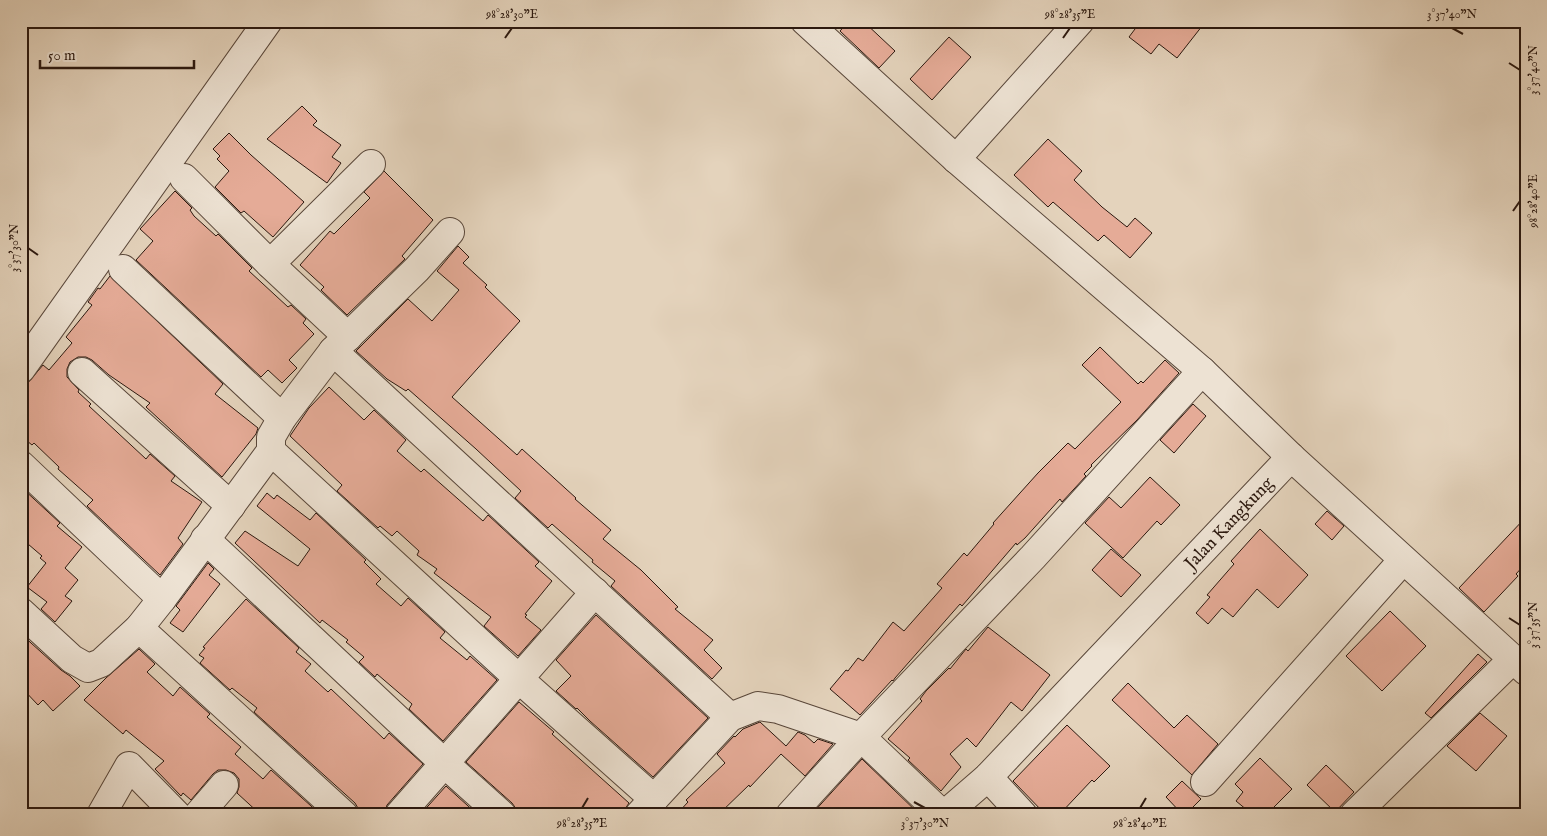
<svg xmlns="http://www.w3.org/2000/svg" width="1547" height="836" font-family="'IM FELL English',serif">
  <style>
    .building { fill: #e5ab97; stroke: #2b180f }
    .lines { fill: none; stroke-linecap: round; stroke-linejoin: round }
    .minor-casing { stroke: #59473a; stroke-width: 30 }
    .minor { stroke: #ede2d3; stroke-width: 28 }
    .ticks { fill: none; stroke: #2b180f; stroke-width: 2 }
    .labels { text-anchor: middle; stroke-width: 4; stroke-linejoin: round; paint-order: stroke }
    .street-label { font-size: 18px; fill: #2b180f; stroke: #ede2d3 }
    .neatline { fill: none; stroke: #2b180f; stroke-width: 2 }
    .ticks-label { font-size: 12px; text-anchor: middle; fill: #2b180f }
  </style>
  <rect width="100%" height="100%" fill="#e4d3bc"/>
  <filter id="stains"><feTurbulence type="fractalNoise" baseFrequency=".004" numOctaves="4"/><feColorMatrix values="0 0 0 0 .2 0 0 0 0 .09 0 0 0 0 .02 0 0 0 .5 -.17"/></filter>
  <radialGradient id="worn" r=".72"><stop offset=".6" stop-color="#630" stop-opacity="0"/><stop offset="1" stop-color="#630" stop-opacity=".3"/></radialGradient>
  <path class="building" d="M849 21H863L895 51 879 68 840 31Z
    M1141 21H1206L1177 58 1159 44 1151 54 1129 37Z
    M949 37 971 57 932 100 910 79Z
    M302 106 317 121 313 125 341 145 332 157 341 163 327 183 267 139Z
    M229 133 251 155 304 202 273 237 244 211 241 213 215 187 229 171 217 159 220 156 213 149Z
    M1048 139 1082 171 1074 180 1102 207 1127 227 1135 218 1152 233 1130 258 1104 235 1098 241 1053 202 1048 207 1014 175Z
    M384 171 433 220 402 256 405 259 347 315 321 290 324 287 300 265 330 231 334 234 370 198 364 192Z
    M175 191 192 208 190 210 194 216 216 236 218 234 252 268 249 271 288 307 291 305 306 319 303 323 314 334 289 360 297 368 282 383 268 370 261 377 136 260 153 241 140 229Z
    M458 246 469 257 463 263 487 285 485 287 520 321 452 397 517 455 522 449 576 498 575 499 611 530 603 539 641 570 678 607 675 609 713 640 704 650 722 668 712 679 611 586 615 581 592 562 593 560 552 524 548 528 515 498 521 491 476 449 408 389 406 391 387 379 356 351 408 299 432 321 459 290 437 271Z
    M110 276 223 384 215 394 258 428 256 434 222 477 146 407 150 403 109 375 92 360 86 357H78L70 362 67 369V377L79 390 78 392 91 404 89 406 146 459 150 454 175 476 171 481 202 502 178 538 183 544 160 575 87 506 93 500 58 469 59 467 34 443 32 445 21 436V391L43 365 49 370 72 343 66 337 92 305 88 302 98 288 100 289Z
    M1100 347 1138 384 1141 381 1143 383 1165 360 1179 373 1137 420 1091 465 1092 466 1084 474 1086 476 1062 502 1060 499 1025 538 1017 545 1016 543 962 606 960 604 895 678 893 681 892 680 860 715 830 689 846 670 848 671 858 658 863 661 893 622 904 631 942 588 937 584 964 553 967 556 994 524 993 523 1038 473 1068 443 1075 449 1121 402 1082 365Z
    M329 387 364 420 374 410 406 440 397 451 421 472 424 469 483 521 488 515 539 562 535 566 552 581 525 614 527 615 525 617 541 630 518 656 484 626 491 617 434 573 437 569 417 555 419 551 397 531 392 536 380 526 378 528 337 491 342 485 290 436 309 408Z
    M1193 404 1206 416 1174 453 1160 440Z
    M1150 477 1180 505 1161 525 1157 521 1123 558 1085 523 1109 497 1121 508Z
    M21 487 60 523 57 526 82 547 65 568 78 580 65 596 72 601 55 622 41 609 47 602 27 587 46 563 40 558 42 556 21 538Z
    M267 493 274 499 277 495 310 520 316 513 366 560 364 562 381 579 376 584 401 606 408 598 445 632 440 638 467 660 470 656 497 680 443 741 409 709 412 704 377 674 375 677 359 662 364 657 346 642 348 640 322 620 320 623 235 543 245 531 298 566 310 549 257 506Z
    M1327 511 1344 526 1332 540 1315 524Z
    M1526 517V563L1516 574 1518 576 1484 612 1459 588Z
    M1260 529 1308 575 1278 608 1257 589 1233 617 1222 608 1208 624 1196 613 1210 597 1207 595 1234 564 1231 561Z
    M1111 549 1141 575 1121 597 1092 570Z
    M208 563 214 569 209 575 220 584 183 632 170 623 180 610 176 606Z
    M246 599 299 648 296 652 311 664 305 671 328 692 331 689 384 739 389 733 423 764 387 805 384 815H359V810L355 803 254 712 257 708 232 688 230 690 200 663 204 658 199 655 205 648 203 647Z
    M1390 611 1426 646 1382 691 1346 656Z
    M596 615 708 718 653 777 590 721 577 708 576 709 556 691 571 676 556 660Z
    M988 627 1050 675 1022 711 1011 702 976 747 967 738 950 754 961 767 941 791 908 760 910 758 888 739 922 701 920 699 926 691 949 668 950 669 966 649 968 651Z
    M21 634 61 670 70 676 80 686 53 711 43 700 38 705 21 687Z
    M139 649 155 664 147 672 173 696 180 687 210 714 207 717 241 747 235 754 263 779 271 770 321 815H261L237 793 239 787V779L234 773 226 770H218L213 774 191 800 183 793 181 796 155 769 164 761 126 730 123 734 84 700 106 678Z
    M1478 654 1487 662 1431 718 1425 713Z
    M1128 683 1174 728 1187 715 1218 744 1192 775 1112 700Z
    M519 702 554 732 552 734 629 803 621 815H517V810L512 803 466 762Z
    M1480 713 1507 736 1476 771 1447 746Z
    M760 722 786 746 798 732 805 735 814 743 818 739 833 744 805 776 781 754 750 787 749 785 718 815H676L688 802 686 800 725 763 717 754 734 736 735 737 743 729Z
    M1067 725 1110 766 1094 782 1092 780 1059 815H1046L1013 781Z
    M1260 758 1292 789 1266 815H1253L1236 801 1243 792 1235 784Z
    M862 759 920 815H811Z
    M1326 765 1354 792 1335 812 1307 785Z
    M1182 781 1201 799 1185 815H1183L1166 797Z
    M446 786 478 815H420Z"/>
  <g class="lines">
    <defs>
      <g id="minor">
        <path d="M805 21 956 159 1202 371 1291 457 1526 671"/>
        <path d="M956 159 1080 21"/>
        <path d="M184 178 270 264 348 337"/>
        <path d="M270 264 371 164"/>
        <path d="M123 269 282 418"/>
        <path d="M333 351 730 717"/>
        <path d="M21 369 268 21"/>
        <path d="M82 372 231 506"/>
        <path d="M271 451 518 678 654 799"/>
        <path d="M21 465 162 599"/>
        <path d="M205 539 444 763 502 815"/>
        <path d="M21 612 72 659 88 668 101 663 139 628 162 599 271 451V437L282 418 333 351 417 269 450 232"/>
        <path d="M139 628 344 815"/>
        <path d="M988 777 1023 815"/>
        <path d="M1205 782 1403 560"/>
        <path d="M101 815 129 766 177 815"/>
        <path d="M198 815 224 785"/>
        <path d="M399 815 595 592"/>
        <path d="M639 815 730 717 758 706 778 709 861 737 943 815"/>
        <path d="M790 815 861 737 1033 557 1202 371"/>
        <path id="s1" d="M944 815 988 777 1291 457"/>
        <path d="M1354 815 1513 659"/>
      </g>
    </defs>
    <use href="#minor" class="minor-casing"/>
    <use href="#minor" class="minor"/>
  </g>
  <path class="ticks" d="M1452 28 1463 34M505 38 512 28M1063 38 1070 28M1509 63 1520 70M1513 211 1520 201M28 248 38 255M1509 618 1520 625M914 802 925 808M582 808 588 798M1140 808 1146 798"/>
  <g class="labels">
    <g class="street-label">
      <text dy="6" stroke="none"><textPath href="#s1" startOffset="408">Jalan Kangkung</textPath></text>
    </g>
  </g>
  <rect width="1547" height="836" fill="none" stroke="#e4d3bc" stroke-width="55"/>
  <path d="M40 60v8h154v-8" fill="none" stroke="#2b180f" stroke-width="2.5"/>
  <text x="48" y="60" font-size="15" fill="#2b180f" stroke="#ede2d3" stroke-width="4" paint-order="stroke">50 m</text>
  <rect x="28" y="28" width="1492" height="780" class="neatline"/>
  <g class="ticks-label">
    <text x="512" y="18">98°28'30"E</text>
    <text x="1070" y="18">98°28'35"E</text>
    <text x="1452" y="18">3°37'40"N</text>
    <text transform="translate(1533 70) rotate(-90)" y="4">3°37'40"N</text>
    <text transform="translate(1533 201) rotate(-90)" y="4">98°28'40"E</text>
    <text transform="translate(14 248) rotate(-90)" y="4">3°37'30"N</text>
    <text transform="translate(1533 625) rotate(-90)" y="4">3°37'35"N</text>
    <text x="582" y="827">98°28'35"E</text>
    <text x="925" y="827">3°37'30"N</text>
    <text x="1140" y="827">98°28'40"E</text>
  </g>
  <rect width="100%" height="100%" filter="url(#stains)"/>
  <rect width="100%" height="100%" fill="url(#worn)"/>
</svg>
